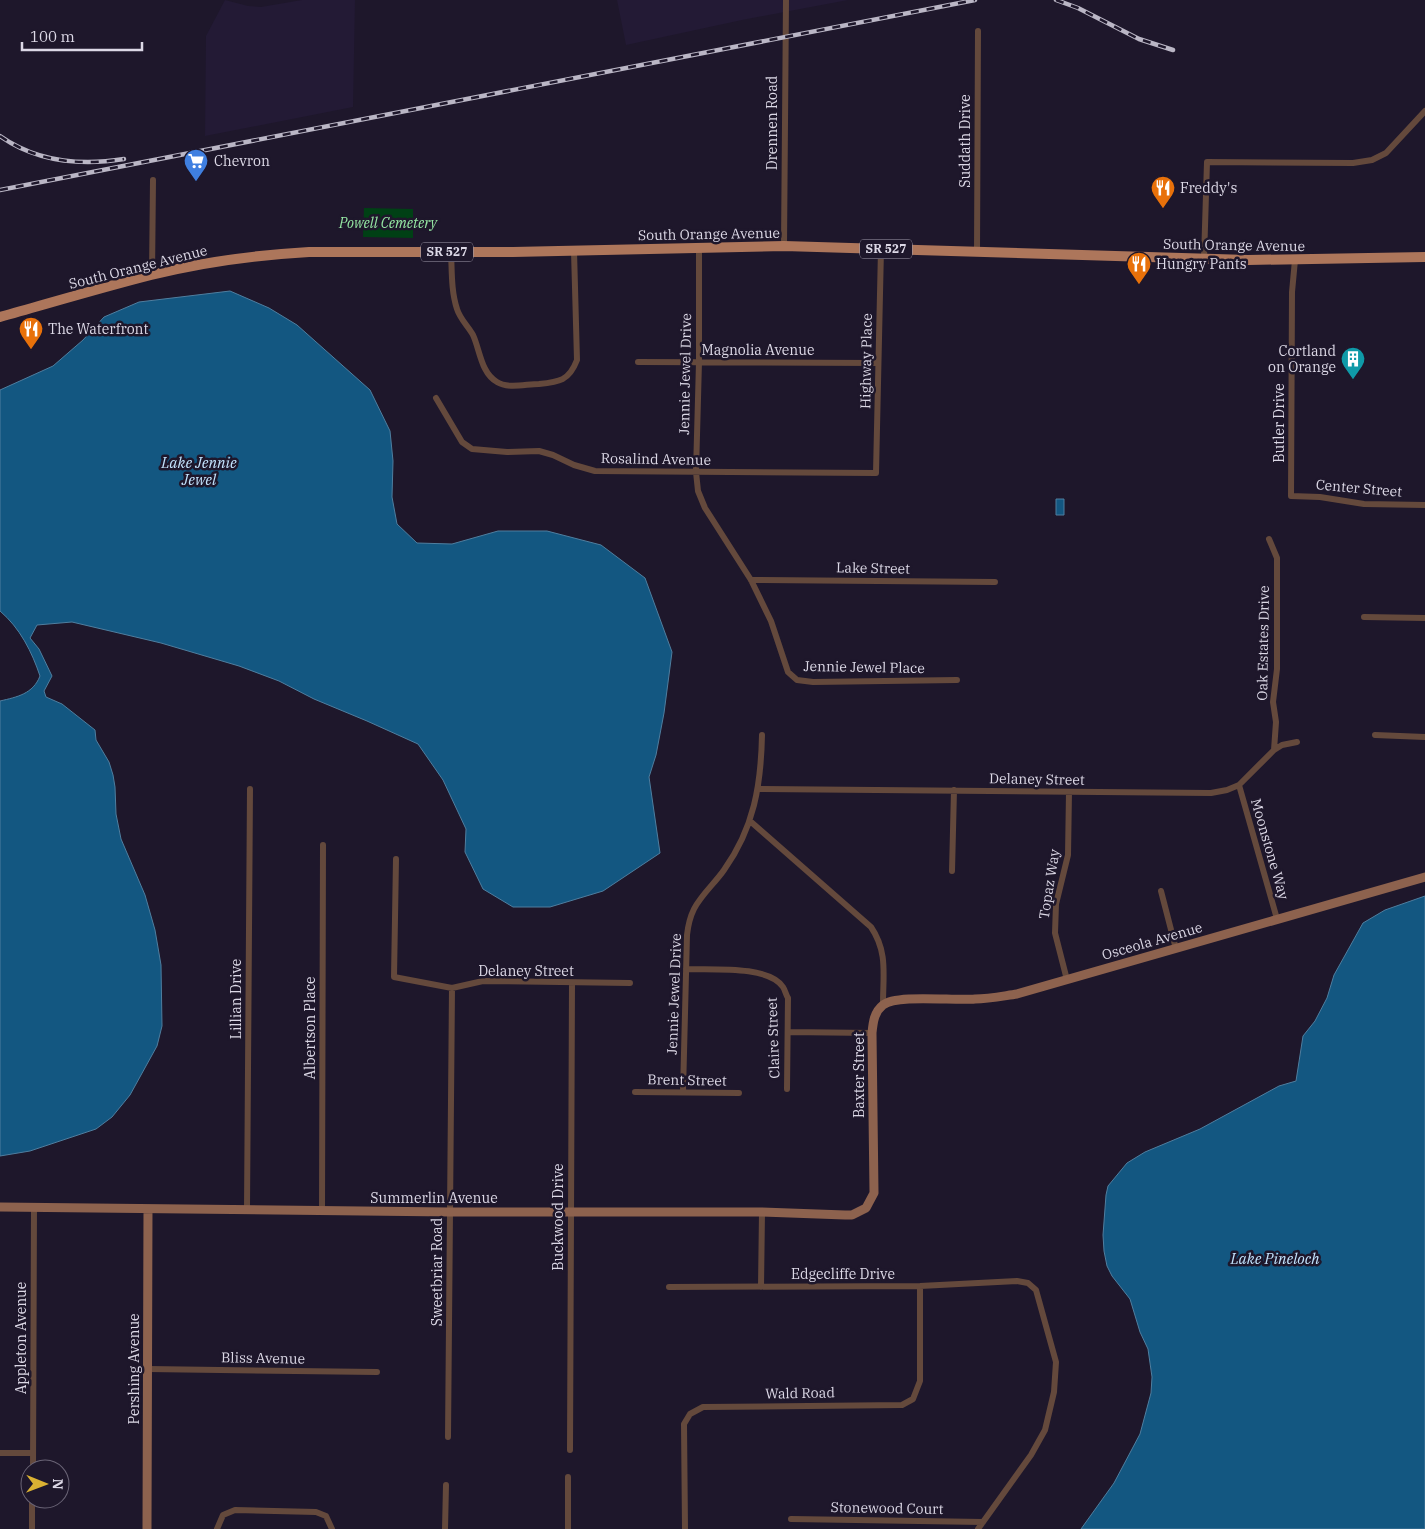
<svg xmlns="http://www.w3.org/2000/svg" width="1425" height="1529" font-family="'IBM Plex Serif',serif">
  <style>
    .built { fill: #231a35 }
    .green { fill: #004015 }
    .water { fill: #135781; stroke: #4f7e9f }
    .lines { fill: none; stroke-linecap: round; stroke-linejoin: round }
    .street { stroke: #64493c; stroke-width: 6 }
    .secondary { stroke: #8d624e; stroke-width: 9 }
    .primary { stroke: #ad765b; stroke-width: 10 }
    .rail-casing { stroke: #bab6c5; stroke-width: 4.5 }
    .rail { stroke: #1e172b; stroke-width: 2.5; stroke-dasharray: 8; stroke-linecap: butt }
    .labels { text-anchor: middle; stroke-width: 5; stroke-linejoin: round; paint-order: stroke }
    .shield { fill: #1e172b; stroke: #a39eae; stroke-width: 1 }
    .shield-label { font-size: 12px; font-weight: bold; fill: #dcd8e6 }
    .street-label { font-size: 14px; fill: #dcd8e6; stroke: #1e172b }
    .poi-label { font-size: 14px; fill: #dcd8e6; stroke: #1e172b; text-anchor: start }
    .park-label { font-size: 14px; font-style: italic; fill: #96e8a4; stroke: #1e172b }
    .water-label { font-size: 15px; font-style: italic; fill: #c3e4fe; stroke: #1e172b }
  </style>
  <rect width="100%" height="100%" fill="#1e172b"/>
  <path class="built" d="M225 0 248 6 261 7 302 0H355L353 107 205 136 206 36Z
    M617 0H848L742 20 626 45Z"/>
  <path class="green" d="M364 208 413 209V238L363 237Z"/>
  <path class="water" d="M230 291 269 308 297 325 370 390 390 431 393 461 392 497 397 524 417 543 452 544 498 531H547L601 545 645 578 672 652 664 713 656 755 649 777 660 853 603 891 550 907H513L483 889 465 852 466 829 443 780 418 744 367 721 314 699 279 681 239 666 161 643 72 622 37 625 30 638 39 649 52 676 44 691 46 697 62 704 95 730 96 740 109 762 113 775 115 787 116 814 121 839 145 895 155 930 161 965 162 1026 157 1046 130 1095 112 1117 96 1129 30 1151 0 1156V701C17 697 33 694 40 676 32 652 20 628 0 611V390L53 366 83 340 104 317 139 302Z
    M1056 499H1064V515H1056Z
    M1425 896V1529H1081L1114 1483 1140 1434 1151 1393 1152 1377 1148 1349 1140 1332 1130 1299 1112 1276 1107 1266 1104 1251 1103 1235 1106 1195 1108 1186 1127 1163 1145 1152 1200 1129 1279 1086 1296 1081 1303 1036 1315 1021 1327 998 1334 975 1363 923 1385 910Z"/>
  <g class="lines">
    <path class="street" d="M784 246 786 0
      M699 248V362L696 472 698 491 705 508 751 580 771 621 788 672 797 680 813 682 957 680
      M451 252C452 271 451 291 457 309 460 319 468 326 473 335 480 350 481 373 497 382 508 389 526 384 539 384 559 382 569 381 577 360L574 251
      M977 252 978 31
      M1204 259 1207 162 1353 163 1372 160 1386 153 1425 111
      M1295 260 1292 292 1291 496 1320 497 1364 504 1425 505
      M152 275 153 180
      M638 362 878 363
      M436 398 462 442 472 449 507 452 539 451 553 455 574 465 595 471 876 473 881 249
      M1269 539 1277 558V669L1273 702 1276 722 1274 750
      M751 580 995 582
      M1364 617 1425 618
      M1375 735 1425 737
      M1239 785 1277 919
      M759 789 1211 793 1227 790 1239 785 1274 750 1282 745 1297 742
      M750 821 871 927C888 952 883 975 883 1004
      M396 859 394 977 452 988 483 981 630 983
      M952 871 954 790
      M1161 891 1176 949
      M686 969C710 970 769 965 783 987 785 990 786 995 788 998L787 1089
      M1067 980 1055 933 1056 904 1068 855 1069 792
      M788 1032 872 1033
      M635 1092 739 1093
      M683 1092 687 935C688 926 690 917 694 909 701 895 715 883 724 870 754 828 761 785 762 735
      M247 1209 250 789
      M322 1210 323 845
      M669 1287 920 1286 1017 1281 1028 1283 1036 1290 1056 1362 1054 1392 1045 1430 1031 1455 978 1529
      M761 1287 762 1212
      M148 1369 377 1372
      M448 1437 452 988
      M570 1450 572 983
      M0 1453H33
      M33 1469 34 1208
      M791 1519 983 1522
      M32 1529V1499
      M217 1529 223 1515 235 1510 316 1512 326 1516 332 1529
      M445 1529 446 1485
      M568 1529V1477
      M685 1529 684 1424 690 1414 703 1407 902 1405 913 1399 920 1381V1286"/>
    <path class="secondary" d="M0 1207 449 1212H762L845 1215H852L866 1208 874 1193 872 1033C873 1023 874 1012 883 1005 896 994 955 1001 975 999 989 999 1003 996 1017 994L1425 877
      M147 1529 148 1209"/>
    <path class="primary" d="M0 317C50 303 100 288 151 275 203 262 256 255 309 252H513L784 246 1248 260 1425 257"/>
    <defs>
      <path id="rail" d="M1056 0 1078 8 1139 39 1173 50
        M0 136C37 162 80 166 124 159
        M0 190 975 0"/>
    </defs>
    <use href="#rail" class="rail-casing"/>
    <use href="#rail" class="rail"/>
  </g>
  <defs>
    <symbol id="supermarket-pin" viewBox="-11 -11 22 30"><path d="M0 17L-7.5 6A9.5 9.5 0 1 1 7.5 6Z" fill="#3f7fe0" stroke="#1e172b"/><path d="M-6-5.5h2.5l.6 2H6L4.5 2H-2.5L-4.4-4H-6ZM-1.5 3.2a1.3 1.3 0 1 0 .1 0ZM3 3.2a1.3 1.3 0 1 0 .1 0Z" fill="#fff"/></symbol>
    <symbol id="restaurant-pin" viewBox="-11 -11 22 30"><path d="M0 17L-7.5 6A9.5 9.5 0 1 1 7.5 6Z" fill="#e8710a" stroke="#1e172b"/><path d="M-5-6h1v4h1v-4h1v4h1v-4h1v5L-1.5 .5V6h-2V.5L-5-1ZM5-6V6H3V1.5H1.5Q1.5-4 5-6Z" fill="#fff"/></symbol>
    <symbol id="building-pin" viewBox="-11 -11 22 30"><path d="M0 17L-7.5 6A9.5 9.5 0 1 1 7.5 6Z" fill="#0f9aa8" stroke="#1e172b"/><path d="M-4-6H4V6H1V3H-1V6H-4ZM-2.5-4.3h1.7v1.8h-1.7ZM.8-4.3h1.7v1.8H.8ZM-2.5-1h1.7V.8h-1.7ZM.8-1h1.7V.8H.8Z" fill="#fff"/></symbol>
  </defs>
  <g fill-rule="evenodd">
    <use href="#supermarket-pin" x="182" y="147" width="28" height="38"/>
    <use href="#restaurant-pin" x="1149" y="174" width="28" height="38"/>
    <use href="#restaurant-pin" x="1125" y="250" width="28" height="38"/>
    <use href="#restaurant-pin" x="17" y="315" width="28" height="38"/>
    <use href="#building-pin" x="1339" y="345" width="28" height="38"/>
  </g>
  <g class="labels">
    <g class="shield">
      <rect x="860" y="239.5" width="52" height="19" rx="4"/>
      <rect x="421" y="242.5" width="52" height="19" rx="4"/>
    </g>
    <g class="shield-label">
      <text x="886" y="253">SR 527</text>
      <text x="447" y="256">SR 527</text>
    </g>
    <g class="street-label">
      <text transform="translate(772 123) rotate(-90)" y="5">Drennen Road</text>
      <text transform="translate(965 141) rotate(-90)" y="5">Suddath Drive</text>
      <text transform="translate(709 234) rotate(-1)" y="5">South Orange Avenue</text>
      <text transform="translate(1234 245) rotate(1)" y="5">South Orange Avenue</text>
      <text transform="translate(138 267) rotate(-14)" y="5">South Orange Avenue</text>
      <text x="758" y="355">Magnolia Avenue</text>
      <text transform="translate(866 361) rotate(-89)" y="5">Highway Place</text>
      <text transform="translate(685 374) rotate(-89)" y="5">Jennie Jewel Drive</text>
      <text transform="translate(1279 423) rotate(-90)" y="5">Butler Drive</text>
      <text transform="translate(656 459) rotate(1)" y="5">Rosalind Avenue</text>
      <text transform="translate(1359 488) rotate(5)" y="5">Center Street</text>
      <text transform="translate(873 568) rotate(1)" y="5">Lake Street</text>
      <text transform="translate(1263 643) rotate(-89)" y="5">Oak Estates Drive</text>
      <text transform="translate(864 667) rotate(1)" y="5">Jennie Jewel Place</text>
      <text transform="translate(1037 779) rotate(1)" y="5">Delaney Street</text>
      <text transform="translate(1270 849) rotate(74)" y="5">Moonstone Way</text>
      <text transform="translate(1049 884) rotate(-81)" y="5">Topaz Way</text>
      <text transform="translate(1152 941) rotate(-16)" y="5">Osceola Avenue</text>
      <text x="526" y="976">Delaney Street</text>
      <text transform="translate(674 994) rotate(-88)" y="5">Jennie Jewel Drive</text>
      <text transform="translate(236 999) rotate(-90)" y="5">Lillian Drive</text>
      <text transform="translate(310 1028) rotate(-90)" y="5">Albertson Place</text>
      <text transform="translate(773 1038) rotate(-92)" y="5">Claire Street</text>
      <text transform="translate(859 1075) rotate(-90)" y="5">Baxter Street</text>
      <text transform="translate(687 1080) rotate(1)" y="5">Brent Street</text>
      <text x="434" y="1203">Summerlin Avenue</text>
      <text transform="translate(558 1217) rotate(-90)" y="5">Buckwood Drive</text>
      <text transform="translate(437 1272) rotate(-90)" y="5">Sweetbriar Road</text>
      <text x="843" y="1279">Edgecliffe Drive</text>
      <text transform="translate(21 1338) rotate(-90)" y="5">Appleton Avenue</text>
      <text transform="translate(263 1358) rotate(1)" y="5">Bliss Avenue</text>
      <text transform="translate(134 1369) rotate(-90)" y="5">Pershing Avenue</text>
      <text transform="translate(800 1393) rotate(-1)" y="5">Wald Road</text>
      <text transform="translate(887 1508) rotate(1)" y="5">Stonewood Court</text>
    </g>
    <g class="poi-label">
      <text x="214" y="166">Chevron</text>
      <text x="1180" y="193">Freddy's</text>
      <text x="1156" y="269">Hungry Pants</text>
      <text x="48" y="334">The Waterfront</text>
      <text x="1336" y="356" text-anchor="end">Cortland<tspan x="1336" dy="16">on Orange</tspan></text>
    </g>
    <g class="park-label">
      <text x="388" y="228">Powell Cemetery</text>
    </g>
    <g class="water-label">
      <text x="199" y="468">Lake Jennie<tspan x="199" dy="17">Jewel</tspan></text>
      <text x="1275" y="1264">Lake Pineloch</text>
    </g>
  </g>
  <g transform="translate(45 1484) rotate(91)"><circle r="24" fill="#1e172b" stroke="#6a6476"/>
  <path d="M0-4L9 19L0 12L-9 19Z" fill="#dbb233"/>
  <text y="-8" font-size="14" font-weight="bold" text-anchor="middle" fill="#dcd8e6">N</text>
  </g>
  <path d="M22 42v8h120v-8" fill="none" stroke="#dcd8e6" stroke-width="2.5"/>
  <text x="30" y="42" font-size="15" fill="#dcd8e6" stroke="#1e172b" stroke-width="4" paint-order="stroke">100 m</text>
</svg>
